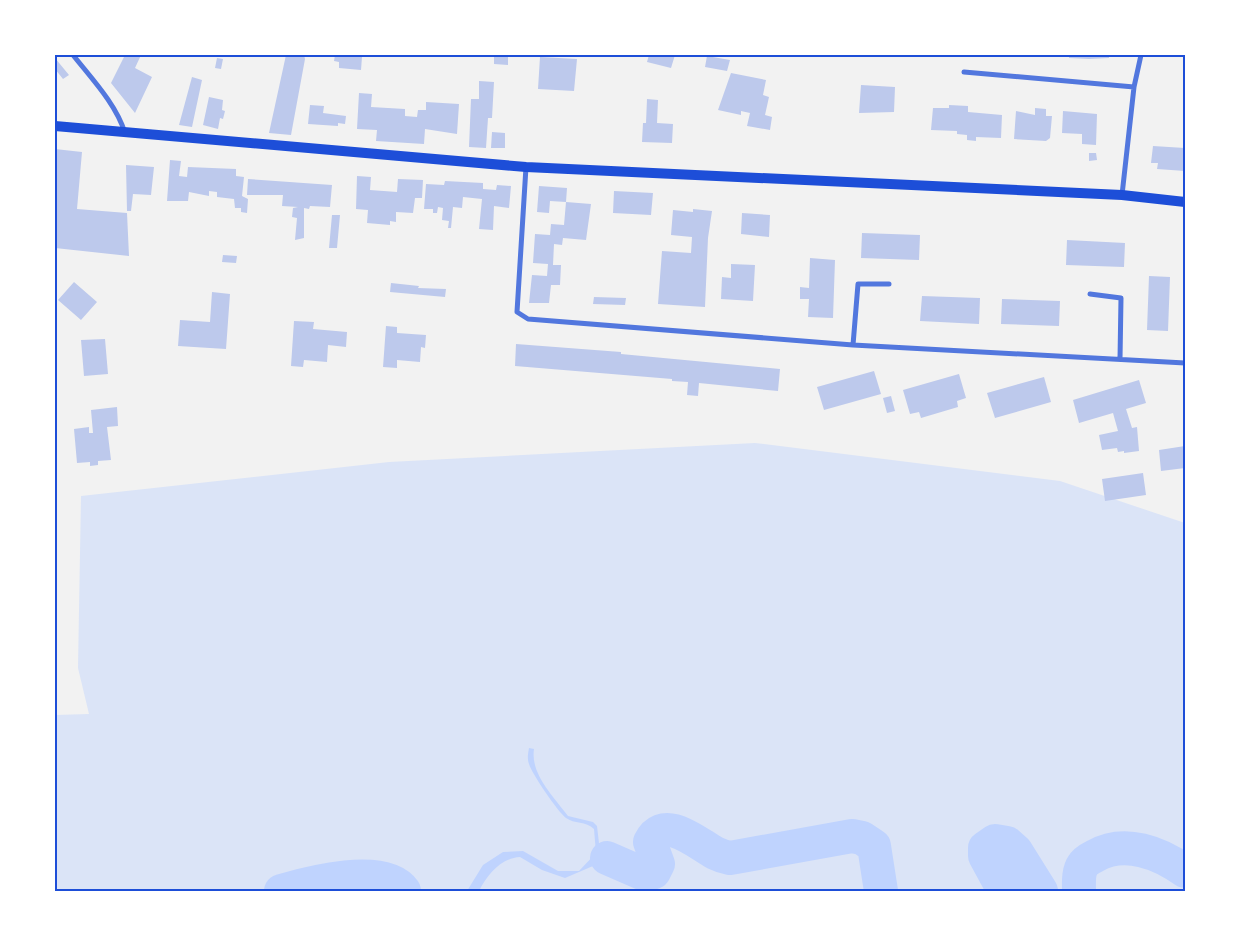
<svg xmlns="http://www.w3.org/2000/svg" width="1240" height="946" font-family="'Source Sans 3',sans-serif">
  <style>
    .green { fill: #dbe4f7 }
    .water { fill: #bfd3fe }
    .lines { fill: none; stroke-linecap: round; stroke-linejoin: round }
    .river { stroke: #bfd3fe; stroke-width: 34 }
    .building { fill: #bdc9ec }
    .minor { stroke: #5277de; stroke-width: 5 }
    .secondary { stroke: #1d4ed8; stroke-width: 10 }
    .neatline { fill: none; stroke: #1d4ed8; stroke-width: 2 }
  </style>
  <rect width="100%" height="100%" fill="#f2f2f2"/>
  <path class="green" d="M755 443 1060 481 1185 523V891L585 889 584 891H55V715L89 714 78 668 81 496 389 462Z"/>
  <path class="water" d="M529 748 534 749C530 774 554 797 568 816L593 822 597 826 600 852 649 873 653 872 655 867C643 845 637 844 660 826L697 832 734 858 858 830 868 831 884 842 892 891H884L878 849 866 840 851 839 733 862C704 855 679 812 651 847L663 868 653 881 609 861 600 863 565 878 542 870 520 857C501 858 487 875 479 891H467L483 865 503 852 523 851 558 871H579L596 853 594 829C586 821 574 824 566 818 558 812 532 774 529 764 527 758 528 754 529 748Z
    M986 829C1019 834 1043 860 1051 891H1044C1039 879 1024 852 1012 847 1007 844 1001 844 996 844L984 854 1006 891H1002C991 873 968 871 969 843L976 834Z
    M1136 843 1153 854 1180 856 1185 860V873C1176 866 1142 850 1131 850 1117 849 1095 861 1084 868L1083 891H1075L1071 877 1072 867 1111 849Z
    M368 871C388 872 409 872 420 891 416 891 408 892 404 891 394 886 390 879 377 879 340 880 306 891 269 891L297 882Z"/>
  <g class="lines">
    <path class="river" d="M607 858 646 875 654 872 658 864 650 842C664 813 698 844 715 853 719 855 725 857 730 858L852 836 862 838 874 846 881 891
      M281 891C309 883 384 863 404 891
      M1004 891 985 856V848L995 841 1007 843 1016 851 1041 891
      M1079 891C1079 883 1078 872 1083 865 1085 861 1091 858 1095 856 1125 839 1160 853 1185 871"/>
  </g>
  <path class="building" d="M125 55H141L135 68 152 77 135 113 111 83Z
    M286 55H304L305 59 291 135 269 133Z
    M335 55 362 57 361 70 339 68V62L334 61Z
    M494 55H508V65L494 64Z
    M649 55H675L671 68 647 62Z
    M1069 55H1109V58L1089 59 1069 58Z
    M707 56 730 60 727 71 705 67Z
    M540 57 577 59 574 91 538 89Z
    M55 58 69 75 63 79 55 69Z
    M217 58 223 59 221 69 215 68Z
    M731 73 766 80 763 95 769 97 765 115 772 117 770 130 747 126 750 113 741 111V115L718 110Z
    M192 77 202 80 192 127 179 125Z
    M479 81 494 82 492 118H488L486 148 469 147 471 99H479Z
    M861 85 895 87 894 112 859 113Z
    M359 93 372 94 371 107 405 109V116L417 117 418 110H426V102L459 104 457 134 425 129 424 144 376 141 377 130 357 129Z
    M209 97 223 100 222 110 225 111 223 119 220 118 218 129 203 125Z
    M647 99 658 100 657 123 673 124 672 143 642 142 643 123H646Z
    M310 105 324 106 323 113 346 116 345 124 338 123V126L308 124Z
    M949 105 968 106V112L1002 115 1001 138 976 137V141L967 140V135L957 134V131L931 130 933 108H949Z
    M1035 108 1046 109V116H1052L1050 138 1046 141 1014 139 1016 111 1035 115Z
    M1063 111 1097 114 1096 145 1082 144V134L1062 133Z
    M492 132 505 133V148H491Z
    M1153 146 1185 148V171L1157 169 1158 163H1151Z
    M55 149 82 152 77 209 127 213 129 256 55 248Z
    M1089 153H1096L1097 160 1089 161Z
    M170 160 181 161 179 176 187 177 188 167 236 169V176L244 177 242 196 248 199 247 213 241 212V208H235L234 199 217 197V192L209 191V196L189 192 188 201H167Z
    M126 165 154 167 151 195 133 194 131 211H127Z
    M357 176 371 177 370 190 397 192 398 179 423 180 422 198H415L413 213 396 212V222L390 221V225L367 223 368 210 356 209Z
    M248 179 332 185 330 207 310 206 309 209 304 208V238L295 240 297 218 292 217 293 208 298 207 282 206 283 195H247Z
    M445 181 483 183V189L496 190 497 185 511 186 509 208 494 206 493 230 479 229 482 199 463 197 462 208 453 207 451 228H448L449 221 442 220 443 208 438 207 437 213H433V209H424L426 184 444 185Z
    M539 186 567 188 566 202 591 204 586 240 563 238 562 245 554 244 553 265H561L560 285H551L549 303H529L532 275 547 276 548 264 533 263 535 234 550 235 551 224 564 225 566 202 550 201 549 213 537 212Z
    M614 191 653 193 651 215 613 213Z
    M693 209 712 211 708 238 705 307 658 304 662 251 691 253 692 237 671 235 673 210 693 212Z
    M742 213 770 215 769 237 741 234Z
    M332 215H340L337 248H329Z
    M862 233 920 235 919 260 861 258Z
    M1067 240 1125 243 1124 267 1066 265Z
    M223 255 237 256 236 263 222 262Z
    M810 258 835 260 833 318 808 317 809 299H800V287L809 288Z
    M731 264 755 265 753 301 721 299 722 277 731 278Z
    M1149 276 1170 277 1168 331 1147 330Z
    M74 282 97 302 81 320 58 300Z
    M391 283 419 286 418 288 446 289 445 297 390 292Z
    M212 292 230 294 226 349 178 346 180 320 210 322Z
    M922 296 980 298 979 324 920 321Z
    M594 297 626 298 625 305 593 304Z
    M1002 299 1060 301 1059 326 1001 324Z
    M294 321 314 322 313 329 347 332 346 347 328 345 327 362 304 360 303 367 291 366Z
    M386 326 397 327V333L426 335 425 348 421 347 420 362 397 360V368L383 367Z
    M105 339 108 374 84 376 81 340Z
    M516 344 621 352V354L780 369 778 391 699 383 698 396 687 395 688 382 672 381V379L515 366Z
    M874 371 881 394 824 410 817 387Z
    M959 374 966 398 957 401 958 407 921 418 919 412 910 414 903 390Z
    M1044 377 1051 402 995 418 987 393Z
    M1139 380 1146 403 1126 409 1132 428 1137 427 1139 451 1124 453V451L1118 452 1117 448 1102 450 1099 435 1118 431 1113 413 1079 423 1073 400Z
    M891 396 895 411 887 413 883 398Z
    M117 407 118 426 107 427 111 460 98 461V465L90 466V462L77 463 74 429 89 427V433H93L91 410Z
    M1185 446V468L1161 471 1159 450Z
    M1143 473 1146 495 1105 501 1102 479Z"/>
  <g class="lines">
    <path class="minor" d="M73 55C92 79 116 104 125 133
      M964 72 1134 87
      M526 167 517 312 528 319 853 345 1185 363
      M1122 195 1134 87 1141 55
      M1090 294 1121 298 1120 359
      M853 345 858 284H889"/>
    <path class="secondary" d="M55 126 526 167 1122 195 1185 202"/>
  </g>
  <rect width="1240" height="946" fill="none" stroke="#ffffff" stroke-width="112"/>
  <rect x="56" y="56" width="1128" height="834" class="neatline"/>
</svg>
